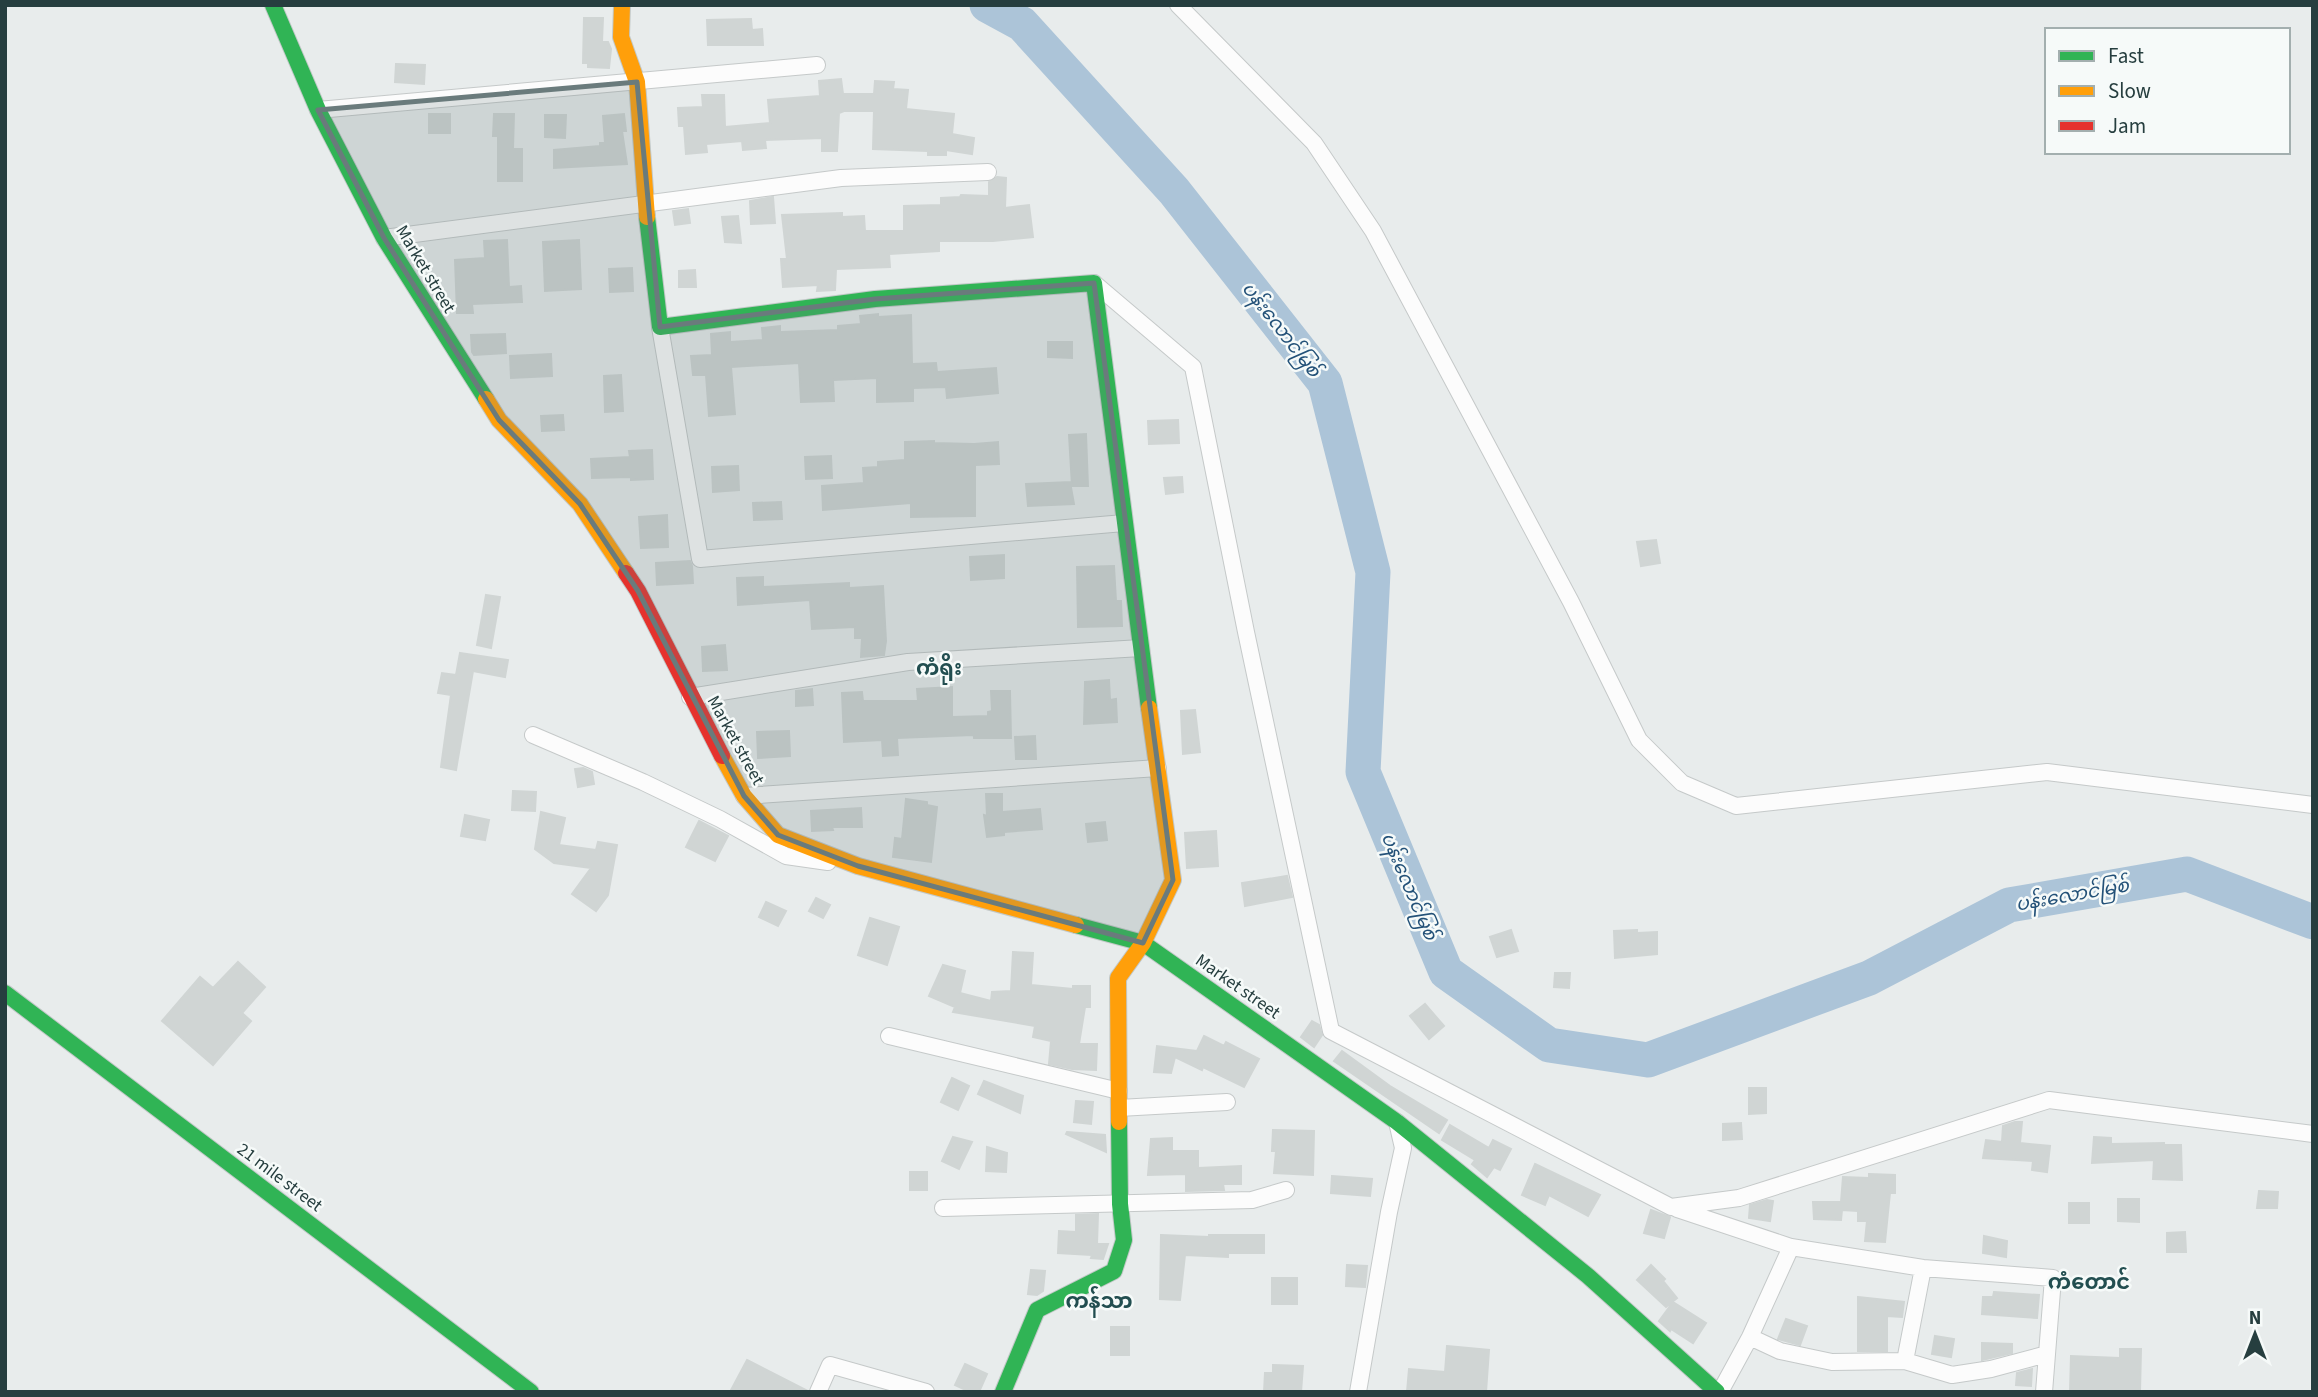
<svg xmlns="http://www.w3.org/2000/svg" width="2318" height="1397" font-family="'Source Sans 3','Noto Sans Myanmar',sans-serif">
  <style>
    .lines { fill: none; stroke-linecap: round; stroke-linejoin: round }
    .river { stroke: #acc4d8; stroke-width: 35 }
    .building { fill: #d0d5d4; stroke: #d0d5d4; stroke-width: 2 }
    .street-casing { stroke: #c5c9c9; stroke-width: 18 }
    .fast-casing { stroke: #c2c8c7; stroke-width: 18 }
    .slow-casing { stroke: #c2c8c7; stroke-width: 18 }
    .jam-casing { stroke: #c2c8c7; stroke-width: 18 }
    .street { stroke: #fcfcfc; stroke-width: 16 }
    .fast { stroke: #30b455; stroke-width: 16 }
    .slow { stroke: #ff9f0a; stroke-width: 16 }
    .jam { stroke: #e5322d; stroke-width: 16 }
    .marked { fill: #6a7b7c; fill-opacity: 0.2; stroke: #6a7b7c; stroke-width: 5; stroke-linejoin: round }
    .labels { text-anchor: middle; stroke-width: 5; stroke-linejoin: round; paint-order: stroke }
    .street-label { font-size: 18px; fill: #263e3f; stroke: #f6faf9 }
    .water-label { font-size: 19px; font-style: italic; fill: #235178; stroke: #f6faf9 }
    .quarter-label { font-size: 21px; font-weight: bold; fill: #224e50; stroke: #f6faf9 }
  </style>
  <rect width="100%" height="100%" fill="#e8ecec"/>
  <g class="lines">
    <path class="river" d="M987 5 1022 24 1174 191 1325 383 1373 572 1363 772 1446 972 1549 1045 1648 1060 1869 978 2009 905 2187 874 2313 922"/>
  </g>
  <path class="building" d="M584 18H603L602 42H608L611 49 609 68 588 67V63H583Z
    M751 19 752 30 762 29 763 45H708L707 20Z
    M396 64 425 65 424 84 395 82Z
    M841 79 843 94H874L875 81 894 82 893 89 908 90 906 109 954 114 952 134 974 138 972 154 946 150V155H928V151L873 149 874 111H844L839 113 837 151H822V138L765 140 766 148 743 150 742 141 706 144 707 152 686 154 684 126H679L678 108 703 107 702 95H724L725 127 770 123 768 100 820 96 819 81Z
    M429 114H450V133H429Z
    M494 114H514L513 149H522V181H498V136H493Z
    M624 114 626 131H622L627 164 554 168V150L600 146V143H605L603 116Z
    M545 115H566L565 138 545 137Z
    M997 177 1006 178 1005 208 1029 205 1033 237 993 241H939V251L889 254 890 267 836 269 835 290 817 291 818 285 783 287 781 259H787L782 215 842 213V217L864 216 865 231H904V206L941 205V198L960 197 961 195 989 196V182Z
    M773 197 775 223 751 224 750 201Z
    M688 209 690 223 675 225 673 211Z
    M738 216 741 243 725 242 722 217Z
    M507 240 509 287 521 286 522 302 472 304 473 313H457L455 260 485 258 484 241Z
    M579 240 581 289 545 291 543 242Z
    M632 268 633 291 610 292 609 269Z
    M695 270 696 287H679V271Z
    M878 314V317L911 315 912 364 936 363 937 372 996 368 998 393 947 398 946 387 913 388V401L877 402V378L833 380 834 401 801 402 799 363 731 367 735 414 709 416 706 375H693L691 356 712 355 711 334 730 332V342L763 340 762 328 780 326V332L838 330V326L861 324 860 316Z
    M505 334 506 353 474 355 472 352 471 335Z
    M1048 342H1072V358L1048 357Z
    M551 354 552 376 511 378 510 356Z
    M621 375 623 411 605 412 604 376Z
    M563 415 564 430 542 431 541 416Z
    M1178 420 1179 443 1149 444 1148 421Z
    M1086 434 1088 486H1072L1069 435Z
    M934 441V443L974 444 998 442 999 464 975 465V516L911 517V503L823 510 822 486 864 483 863 468 878 467V462L905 460V442Z
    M652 450 653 479 631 480V477L592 478 591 459 630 457 629 451Z
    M831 456 832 478 806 479 805 457Z
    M738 466 739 490 713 492 712 467Z
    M1182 477 1183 492 1166 494 1164 478Z
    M1070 482 1074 504 1028 506 1026 484Z
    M781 502 782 519 754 520 753 503Z
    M667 515 668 547 641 548 639 517Z
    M1656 540 1660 563 1641 566 1637 542Z
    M1004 555V578L971 580 970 557Z
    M690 561 692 566 693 583 657 585 656 563Z
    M1114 566 1116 601H1121L1122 626 1078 627 1077 567Z
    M763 577V587L849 583V588L883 586 886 641 884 655 861 657 862 638H855V627L812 629 810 600 738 605 737 578Z
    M486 595 500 597 491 648 477 645Z
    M725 645 727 670 703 671 702 647Z
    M460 653 508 660 505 677 473 671 456 770 441 767 451 695 438 693 442 673 456 675Z
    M1109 680 1110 700 1116 699 1117 722 1084 724 1085 682Z
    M952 687V717L988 716V712L992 711 991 691H1010L1011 738H974L973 728 972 735 897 738 898 755 883 756 882 740 844 742 842 693 862 692 863 701H918L917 689Z
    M812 689 813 705 796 706V691Z
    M1195 710 1200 752 1183 754 1181 711Z
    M789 731 790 756 758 758 757 732Z
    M1035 736 1036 759H1016L1015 737Z
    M583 768 592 772 594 784 578 787 575 769Z
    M513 791 536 792 535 811 512 810Z
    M986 794H1002V812L1040 809 1042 829 1004 832V835L987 837 984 815 987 816Z
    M906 799 927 802V805L937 807 931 862 893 857 895 838 902 839Z
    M861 808 862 827H832L833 830 812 831 811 811Z
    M541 812 565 818 559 845 596 850 598 842 617 845 608 895 596 911 572 894 591 868 554 863 535 849Z
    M465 815 489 820 485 840 461 836Z
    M699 821 728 836 715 861 686 847Z
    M1105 822 1107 840 1088 842 1086 824Z
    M1216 831 1218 866 1187 868 1185 833Z
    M1287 876 1292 897 1245 906 1242 883Z
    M816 898 830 905 823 918 809 911Z
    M766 902 786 911 778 926 759 917Z
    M870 918 899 927 887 965 858 955Z
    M1511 930 1518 951 1497 957 1490 937Z
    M1637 930V933L1657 932V954L1615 958 1614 931Z
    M1013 952 1033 953 1031 985 1073 989V986H1090V1007H1085L1079 1044H1097L1096 1070 1072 1069 1049 1064 1051 1041 1033 1037 1035 1026 953 1012 955 1007 929 996 943 965 965 971 960 993 991 1001 992 992 1011 991Z
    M238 962 265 987 242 1013 251 1021 213 1065 162 1021 200 977 213 988Z
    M1555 973H1570L1569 988 1554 987Z
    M1425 1004 1444 1026 1429 1039 1410 1016Z
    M1312 1021 1319 1025 1322 1035 1314 1047 1301 1037Z
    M1204 1036 1224 1046 1226 1042 1259 1059 1244 1087 1203 1067 1202 1070 1175 1057 1171 1073 1154 1072 1157 1046 1197 1051Z
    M1342 1051 1390 1086 1447 1120 1439 1133 1334 1061Z
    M952 1078 969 1086 958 1110 941 1102Z
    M984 1081 1023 1096 1020 1113 978 1094Z
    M1749 1088H1766V1113L1749 1114Z
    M1076 1101 1093 1102 1091 1124 1074 1122Z
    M2015 1122H2022L2020 1143 2050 1146 2047 1172 2032 1170 2033 1161 1983 1158 1986 1140 2002 1142 2003 1126Z
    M1741 1123 1742 1139 1723 1140V1124Z
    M1450 1125 1489 1148 1493 1140 1511 1149 1500 1170 1494 1167 1487 1177 1472 1164 1475 1160 1442 1140Z
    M1273 1130 1314 1131 1313 1175 1274 1173 1276 1151H1272Z
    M1067 1132 1105 1135 1106 1152 1066 1134Z
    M953 1137 972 1142 959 1169 942 1161Z
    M2094 1137 2111 1138V1144L2164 1143V1145H2181L2182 1180 2153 1179 2154 1160 2092 1163Z
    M1172 1138V1151H1198V1168L1241 1166V1184H1223L1224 1190 1186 1191V1174L1148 1175 1151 1139Z
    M987 1147 1007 1153 1006 1172 986 1171Z
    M1535 1164 1600 1195 1588 1216 1549 1195 1545 1205 1522 1195Z
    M910 1172H927V1190H910Z
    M1869 1174 1895 1175V1193H1890L1885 1242 1865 1241 1867 1221H1858V1211L1842 1210 1841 1220 1814 1219 1813 1202H1841L1843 1177 1869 1178Z
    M1332 1176 1372 1179 1370 1196 1331 1193Z
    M2259 1191 2278 1192 2277 1208H2257Z
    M2118 1199H2139V1222L2118 1221Z
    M1767 1200 1773 1201 1770 1221 1749 1218 1750 1205Z
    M2069 1203H2089V1223H2069Z
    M1651 1210 1670 1217 1664 1238 1644 1233Z
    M1098 1214 1097 1244H1108L1103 1259 1091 1258 1092 1255 1058 1253 1059 1231 1076 1232V1215Z
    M2185 1232 2186 1252H2167V1233Z
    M1161 1235 1209 1237V1235H1264V1253H1228V1257L1185 1255 1180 1300 1160 1299Z
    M1984 1236 2007 1241 2006 1257 1983 1253Z
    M1347 1265 1367 1266 1365 1287 1346 1286Z
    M1651 1265 1665 1279 1663 1281 1677 1298 1666 1307 1637 1280Z
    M1031 1270 1045 1271 1043 1291 1037 1295 1028 1294Z
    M1272 1278H1297V1304H1272Z
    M1994 1292 2039 1295 2037 1318 1982 1314 1983 1297H1993Z
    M1858 1297 1904 1302 1902 1317 1887 1316V1351H1858Z
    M1673 1302 1706 1323 1693 1343 1671 1329 1670 1331 1659 1321Z
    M1786 1319 1807 1326 1800 1345 1778 1339Z
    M1111 1327H1129V1355H1111Z
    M1935 1336 1954 1339 1951 1357 1932 1354Z
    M1982 1343 2012 1344V1353L1982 1360Z
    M1447 1346 1489 1350 1486 1392H1407L1409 1369 1445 1372Z
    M2120 1349H2141L2140 1392H2070L2071 1356 2120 1358Z
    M747 1360 808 1391V1392H730Z
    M965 1364 987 1374 979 1392H970L955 1385Z
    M1273 1365 1303 1366 1301 1392H1264L1265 1373H1273Z
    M2032 1369 2031 1386 2016 1385 2017 1373Z"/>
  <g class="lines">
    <defs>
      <path id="street" d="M1178 5 1314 143 1373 231 1571 602 1639 740 1682 783 1736 806 2047 772 2313 805
        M318 110 817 65
        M384 238 841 178 988 172
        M1094 283 1193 367 1246 632 1331 1031 1671 1207 1739 1198 2049 1100 2313 1134
        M660 327 700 559 1124 523
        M690 697 908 662 1141 648
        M533 735 643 782 720 819 786 856 828 862
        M744 796 1158 768
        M889 1036 1119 1091
        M1119 1108 1227 1102
        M943 1208 1252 1200 1286 1190
        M1677 1209 1791 1247 1923 1268 2053 1278 2044 1392
        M1923 1268 1905 1361 1952 1375 1991 1369 2047 1354
        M1750 1337 1780 1351 1832 1362 1905 1361
        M818 1392 830 1365 926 1392
        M1358 1392 1389 1212 1403 1148 1397 1122
        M1720 1392 1750 1337 1791 1247"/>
      <path id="fast" d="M273 5 318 110 384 238 486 399
        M647 217 660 327 875 299 1094 283 1149 708
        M1076 925 1143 943 1397 1122 1588 1276 1717 1392
        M5 993 531 1392
        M1003 1392 1037 1310 1114 1271 1124 1240 1120 1204 1119 1122"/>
      <path id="slow" d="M622 5 621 37 637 82 647 217
        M486 399 499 420 580 504 626 573
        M722 756 744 796 778 835 858 866 1076 925
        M1119 1122 1118 978 1143 943 1173 880 1149 708"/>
      <path id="jam" d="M626 573 638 591 722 756"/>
    </defs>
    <use href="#street" class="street-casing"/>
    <use href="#fast" class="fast-casing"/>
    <use href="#slow" class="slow-casing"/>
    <use href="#jam" class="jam-casing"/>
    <use href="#street" class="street"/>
    <use href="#fast" class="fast"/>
    <use href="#slow" class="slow"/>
    <use href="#jam" class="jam"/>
  </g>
  <path class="marked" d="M637 82 660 327 875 299 1094 283 1173 880 1143 943 858 866 778 835 744 796 638 591 580 504 499 420 384 238 318 110Z"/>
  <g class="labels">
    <g class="street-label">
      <text transform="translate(426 269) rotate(59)" y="6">Market street</text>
      <text transform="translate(736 740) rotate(61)" y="6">Market street</text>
      <text transform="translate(1238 986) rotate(35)" y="6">Market street</text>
      <text transform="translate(280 1177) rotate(37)" y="6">21 mile street</text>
    </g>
    <g class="water-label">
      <text transform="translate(1282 329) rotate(52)" y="7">ပန်းလောင်မြစ်</text>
      <text transform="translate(1410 886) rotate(67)" y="7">ပန်းလောင်မြစ်</text>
      <text transform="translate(2072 894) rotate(-10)" y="7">ပန်းလောင်မြစ်</text>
    </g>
    <g class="quarter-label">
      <text x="939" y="675">ကံရိုး</text>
      <text x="2089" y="1289">ကံတောင်</text>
      <text x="1099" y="1308">ကန်သာ</text>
    </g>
  </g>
  <rect width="2318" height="1397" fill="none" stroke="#263e3f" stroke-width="14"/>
  <rect x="2045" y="28" width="245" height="126" fill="#f6faf9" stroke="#a3afaf" stroke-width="2"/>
  <rect x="2059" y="51" width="35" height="10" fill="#30b455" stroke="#a3afaf" stroke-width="2"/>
  <text x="2108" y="63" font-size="21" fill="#263e3f">Fast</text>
  <rect x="2059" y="86" width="35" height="10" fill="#ff9f0a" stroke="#a3afaf" stroke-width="2"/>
  <text x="2108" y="98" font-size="21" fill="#263e3f">Slow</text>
  <rect x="2059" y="121" width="35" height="10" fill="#e5322d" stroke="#a3afaf" stroke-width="2"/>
  <text x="2108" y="133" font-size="21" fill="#263e3f">Jam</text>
  <g transform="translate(2255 1334)" stroke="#f6faf9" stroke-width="5" paint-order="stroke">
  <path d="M0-5L12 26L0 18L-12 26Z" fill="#263e3f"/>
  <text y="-10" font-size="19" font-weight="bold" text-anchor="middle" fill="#263e3f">N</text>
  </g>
</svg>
